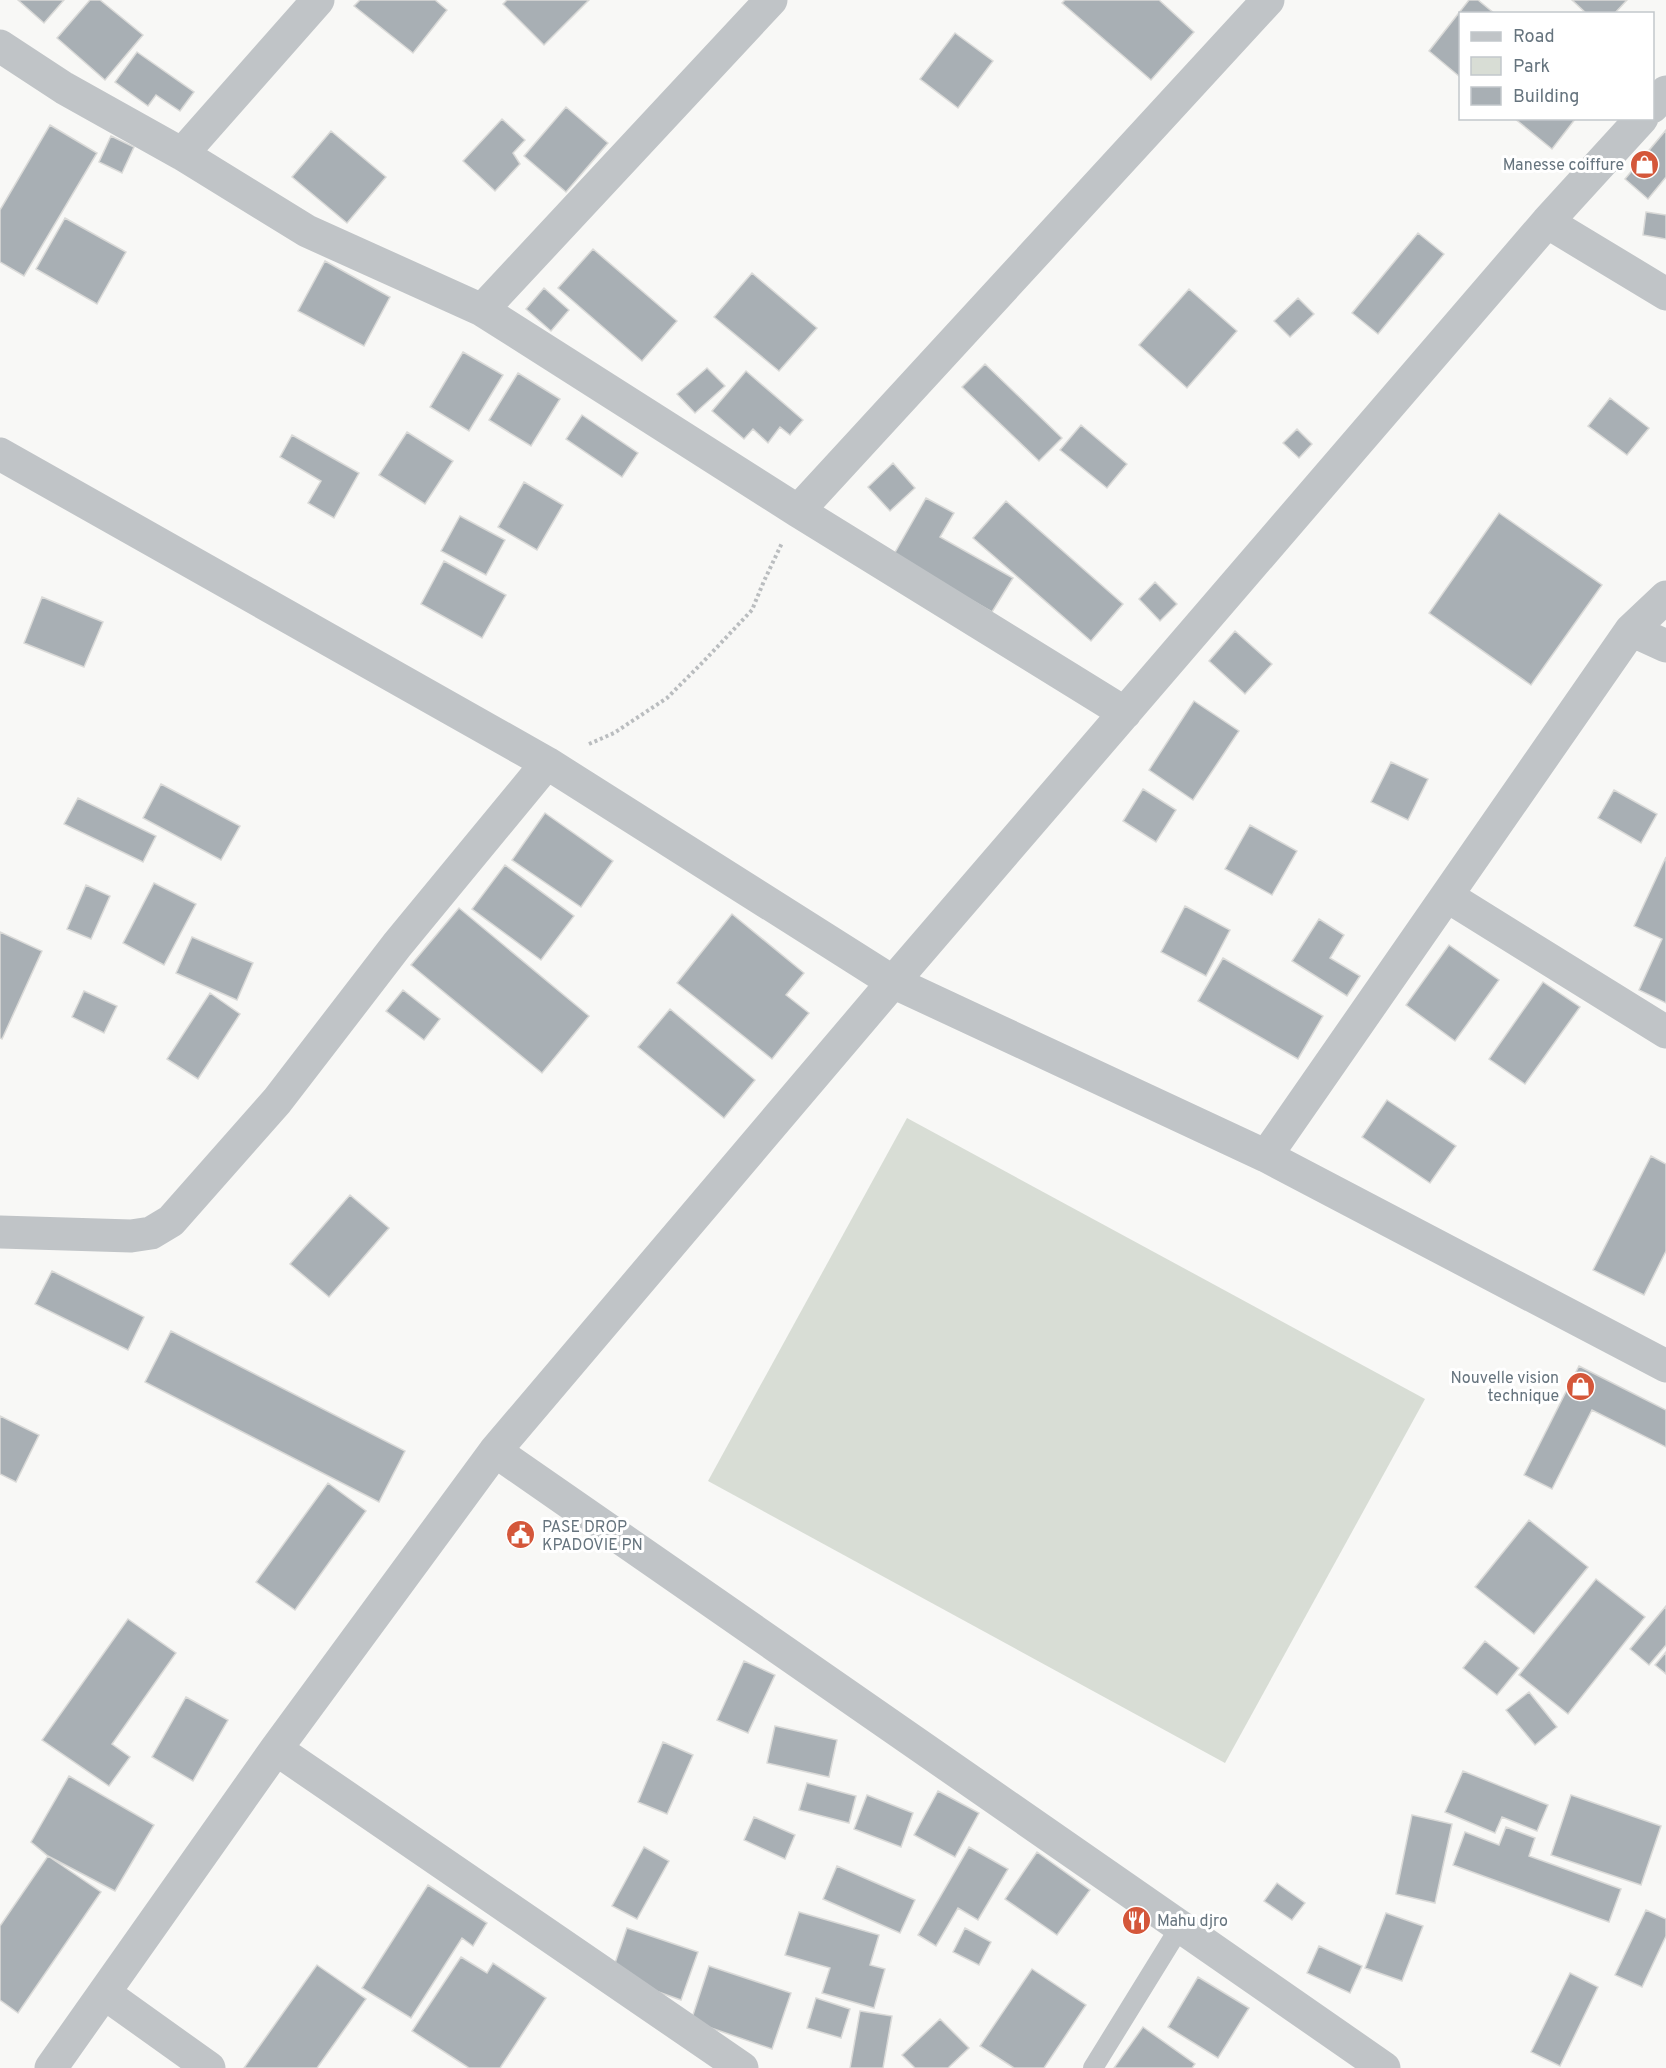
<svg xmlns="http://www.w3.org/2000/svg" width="1666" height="2068" font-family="Overpass,sans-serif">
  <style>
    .green { fill: #d8ddd5 }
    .building { fill: #a8afb4; stroke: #dadad8; stroke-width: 1.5 }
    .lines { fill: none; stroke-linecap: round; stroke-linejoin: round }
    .path { stroke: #babdbf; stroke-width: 4; stroke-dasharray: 3 3; stroke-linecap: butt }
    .lane { stroke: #c0c4c7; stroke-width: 20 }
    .street { stroke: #c0c4c7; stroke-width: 33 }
    .labels { text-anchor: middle; stroke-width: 6; stroke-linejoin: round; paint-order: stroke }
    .poi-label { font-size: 16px; fill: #66747e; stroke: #fff; text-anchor: end }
  </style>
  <rect width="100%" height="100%" fill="#f8f8f6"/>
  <path class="green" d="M907 1118 1425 1399 1225 1763 708 1481Z"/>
  <path class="building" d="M18 0H64L44 23Z
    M90 0H100L143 35 105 80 57 38Z
    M360 0H435L447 10 413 53 354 6Z
    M507 0H589L544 45 503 4Z
    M1065 0H1159L1194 32 1151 80 1062 3Z
    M1469 0H1478L1495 14H1460V77L1429 51Z
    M1572 0H1627L1614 14H1587Z
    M955 33 993 61 958 108 920 79Z
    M137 52 194 92 180 111 156 95 148 106 115 82Z
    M566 107 608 143 566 192 524 156Z
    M1514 118H1576L1552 149Z
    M502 119 525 140 513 153 520 164 495 191 463 161Z
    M50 125 97 153 24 276 0 262V210Z
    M1666 130V177L1648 199 1625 179Z
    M331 131 386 177 347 223 292 177Z
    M111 136 134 147 122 173 99 162Z
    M1646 212 1666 215V239L1643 235Z
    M65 218 126 252 97 304 36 269Z
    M1418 233 1444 254 1378 334 1352 313Z
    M593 249 677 321 642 361 558 288Z
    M325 261 390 297 364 346 298 311Z
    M752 273 817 328 779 371 714 317Z
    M544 288 569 310 551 331 526 309Z
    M1189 289 1237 331 1187 388 1139 345Z
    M1298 298 1314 314 1290 337 1274 321Z
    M463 352 503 375 469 431 430 407Z
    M985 364 1062 438 1039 461 962 387Z
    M707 368 725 386 695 413 677 394Z
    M746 371 803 420 790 435 780 427 768 443 753 429 744 439 712 411Z
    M518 373 560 399 531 446 489 420Z
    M1610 398 1649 428 1627 455 1588 426Z
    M582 415 638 453 622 477 566 439Z
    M1081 425 1127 464 1107 488 1060 450Z
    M1297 429 1312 444 1299 458 1283 443Z
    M407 432 453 461 425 504 379 475Z
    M292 435 359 473 334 518 308 503 321 481 280 457Z
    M893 463 915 488 890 511 868 487Z
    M524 482 563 505 537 550 498 527Z
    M926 498 954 513 940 537 1013 578 992 612 893 556Z
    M1006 501 1123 604 1091 641 973 538Z
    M1499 513 1602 585 1531 685 1429 613Z
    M460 516 505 540 486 575 441 551Z
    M444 561 506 595 482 638 421 604Z
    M1155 582 1177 604 1160 621 1139 599Z
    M42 597 103 622 84 667 24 643Z
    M1235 631 1272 664 1245 694 1209 661Z
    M1194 701 1239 731 1193 800 1149 770Z
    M1391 762 1428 779 1408 820 1371 802Z
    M161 784 240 826 221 860 143 818Z
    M1143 789 1176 810 1156 842 1123 821Z
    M1614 790 1657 814 1641 843 1598 818Z
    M78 798 156 836 143 862 64 824Z
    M545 813 613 861 581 907 512 860Z
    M1250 825 1297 851 1272 895 1225 869Z
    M1666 857V1003L1639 990 1662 939 1634 926Z
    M505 865 574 916 541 960 472 909Z
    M154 883 196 904 164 965 123 943Z
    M86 885 110 896 91 939 67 929Z
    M1185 906 1230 930 1206 976 1161 952Z
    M459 908 589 1016 542 1073 411 965Z
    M732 914 804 973 786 995 809 1013 772 1059 677 983Z
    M1319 919 1344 935 1330 958 1360 976 1347 996 1292 961Z
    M0 932 42 951 2 1039 0 1038Z
    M192 937 253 963 237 1000 176 973Z
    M1449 945 1499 980 1455 1041 1406 1005Z
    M1223 958 1323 1016 1298 1059 1198 1001Z
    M1543 982 1580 1007 1525 1084 1489 1059Z
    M403 990 440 1019 424 1040 386 1011Z
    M84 991 117 1006 104 1033 72 1017Z
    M210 993 240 1014 198 1079 167 1059Z
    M670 1009 755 1080 724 1118 638 1047Z
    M1387 1100 1456 1146 1430 1183 1362 1137Z
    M1651 1156 1666 1164V1251L1644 1295 1593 1270Z
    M350 1195 389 1228 329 1297 290 1264Z
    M52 1271 144 1317 128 1350 35 1304Z
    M171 1331 405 1451 379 1502 145 1382Z
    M1579 1366 1666 1410V1447L1592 1410 1552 1489 1524 1475Z
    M0 1416 39 1435 16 1482 0 1474Z
    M328 1483 366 1511 295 1610 256 1582Z
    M1529 1520 1588 1567 1534 1634 1475 1587Z
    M1596 1579 1645 1617 1568 1714 1519 1675Z
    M1666 1606V1645L1649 1665 1630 1649Z
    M128 1619 176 1653 112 1744 130 1757 109 1786 42 1740Z
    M1485 1641 1519 1668 1497 1695 1463 1668Z
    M1666 1652V1674L1655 1665Z
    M744 1661 775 1675 748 1733 717 1720Z
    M1529 1692 1557 1727 1535 1745 1506 1710Z
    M186 1697 228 1720 193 1781 152 1757Z
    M775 1726 837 1740 829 1777 767 1763Z
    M663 1742 693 1755 667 1814 638 1802Z
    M1463 1771 1548 1805 1537 1831 1502 1817 1495 1833 1445 1812Z
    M69 1776 154 1825 115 1891 48 1856 31 1842Z
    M807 1783 856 1796 849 1823 799 1810Z
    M938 1791 979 1813 955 1857 914 1835Z
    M867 1795 913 1813 901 1847 854 1829Z
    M1571 1795 1661 1826 1641 1885 1551 1855Z
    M1412 1815 1452 1824 1435 1903 1396 1894Z
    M754 1817 795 1835 785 1859 744 1840Z
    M1506 1827 1535 1838 1529 1856 1621 1889 1609 1922 1453 1865 1465 1832 1499 1845Z
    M644 1847 669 1861 637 1919 612 1906Z
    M969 1847 1008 1869 978 1920 958 1908 936 1946 918 1935Z
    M1037 1852 1090 1890 1057 1935 1005 1899Z
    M48 1856 101 1892 18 2013 0 2000V1926Z
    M837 1866 915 1900 900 1933 823 1899Z
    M1277 1883 1305 1903 1292 1920 1264 1901Z
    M428 1885 487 1923 473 1946 462 1938 411 2018 362 1988Z
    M1646 1910 1666 1919V1936L1642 1987 1615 1975Z
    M799 1912 879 1935 870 1965 885 1969 874 2008 822 1993 830 1968 785 1955Z
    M1386 1913 1423 1926 1402 1981 1365 1968Z
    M627 1928 698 1952 681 2000 611 1975Z
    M965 1928 991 1942 979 1965 953 1952Z
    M1319 1946 1362 1966 1350 1993 1307 1973Z
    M461 1957 487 1973 493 1963 546 1998 500 2068H469L412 2031Z
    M317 1965 366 1999 317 2068H244Z
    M709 1966 791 1993 772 2049 691 2021Z
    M1032 1969 1086 2005 1044 2068H1014L980 2046Z
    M1570 1973 1598 1987 1560 2066 1531 2052Z
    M1198 1977 1249 2008 1218 2058 1168 2027Z
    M816 1998 850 2009 841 2038 807 2028Z
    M860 2011 892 2016 883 2068H850Z
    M940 2019 969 2048 948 2068H915L902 2055Z
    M1143 2027 1195 2064 1192 2068H1114Z"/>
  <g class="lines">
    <path class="path" d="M589 744 614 733 667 698 703 662 752 610 764 581 782 543"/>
    <path class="lane" d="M1093 2068 1180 1927"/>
    <path class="street" d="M0 46 64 88 182 154 307 231 482 310 798 511 1125 713
      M1652 107 1666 92
      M182 154 318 0
      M1547 222 1666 294
      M482 310 771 0
      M0 454 547 763 893 982 1266 1156 1666 1366
      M798 511 1268 0
      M1631 630 1666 646
      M1447 896 1666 1032
      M1266 1156 1631 630 1666 597
      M0 1232 131 1236 151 1233 171 1221 277 1101 397 945 547 763
      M495 1451 1384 2068
      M276 1749 742 2068
      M104 1993 209 2068
      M51 2068 276 1749 495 1451 893 982 1547 222 1642 118"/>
  </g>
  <defs>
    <symbol id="shop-disc" viewBox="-11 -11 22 22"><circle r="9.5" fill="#d4573a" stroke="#fff"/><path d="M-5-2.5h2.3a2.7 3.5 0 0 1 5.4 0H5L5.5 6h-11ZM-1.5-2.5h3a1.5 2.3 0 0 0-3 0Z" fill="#fff"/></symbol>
    <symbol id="civic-disc" viewBox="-11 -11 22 22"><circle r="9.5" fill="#d4573a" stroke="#fff"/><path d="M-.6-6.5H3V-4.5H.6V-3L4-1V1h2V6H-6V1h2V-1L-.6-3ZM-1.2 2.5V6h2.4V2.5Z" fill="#fff"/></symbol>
    <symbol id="restaurant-disc" viewBox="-11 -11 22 22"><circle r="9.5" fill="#d4573a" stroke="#fff"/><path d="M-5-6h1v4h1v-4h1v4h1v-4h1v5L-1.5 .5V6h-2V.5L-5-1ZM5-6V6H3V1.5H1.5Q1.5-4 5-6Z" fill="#fff"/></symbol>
  </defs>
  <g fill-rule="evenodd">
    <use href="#shop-disc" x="1628" y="148" width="33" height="33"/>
    <use href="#shop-disc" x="1564" y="1370" width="33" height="33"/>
    <use href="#civic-disc" x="504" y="1518" width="33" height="33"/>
    <use href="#restaurant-disc" x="1120" y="1904" width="33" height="33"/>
  </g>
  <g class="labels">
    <g class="poi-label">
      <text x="1624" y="170">Manesse coiffure</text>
      <text x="1559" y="1383">Nouvelle vision<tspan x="1559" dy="18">technique</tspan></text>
      <text x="542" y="1532" text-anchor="start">PASE DROP<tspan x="542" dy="18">KPADOVIE PN</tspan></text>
      <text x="1157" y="1926" text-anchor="start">Mahu djro</text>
    </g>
  </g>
  <rect x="1459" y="12" width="195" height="108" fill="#ffffff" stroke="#c2c7cb" stroke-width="1.5"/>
  <rect x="1471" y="32" width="30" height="9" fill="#c0c4c7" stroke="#c2c7cb" stroke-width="1.5"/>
  <text x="1513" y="42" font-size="18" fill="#66747e">Road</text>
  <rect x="1471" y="57" width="30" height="18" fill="#d8ddd5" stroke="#c2c7cb" stroke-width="1.5"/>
  <text x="1513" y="72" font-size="18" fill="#66747e">Park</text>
  <rect x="1471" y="87" width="30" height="18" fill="#a8afb4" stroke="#c2c7cb" stroke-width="1.5"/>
  <text x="1513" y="102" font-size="18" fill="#66747e">Building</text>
</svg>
